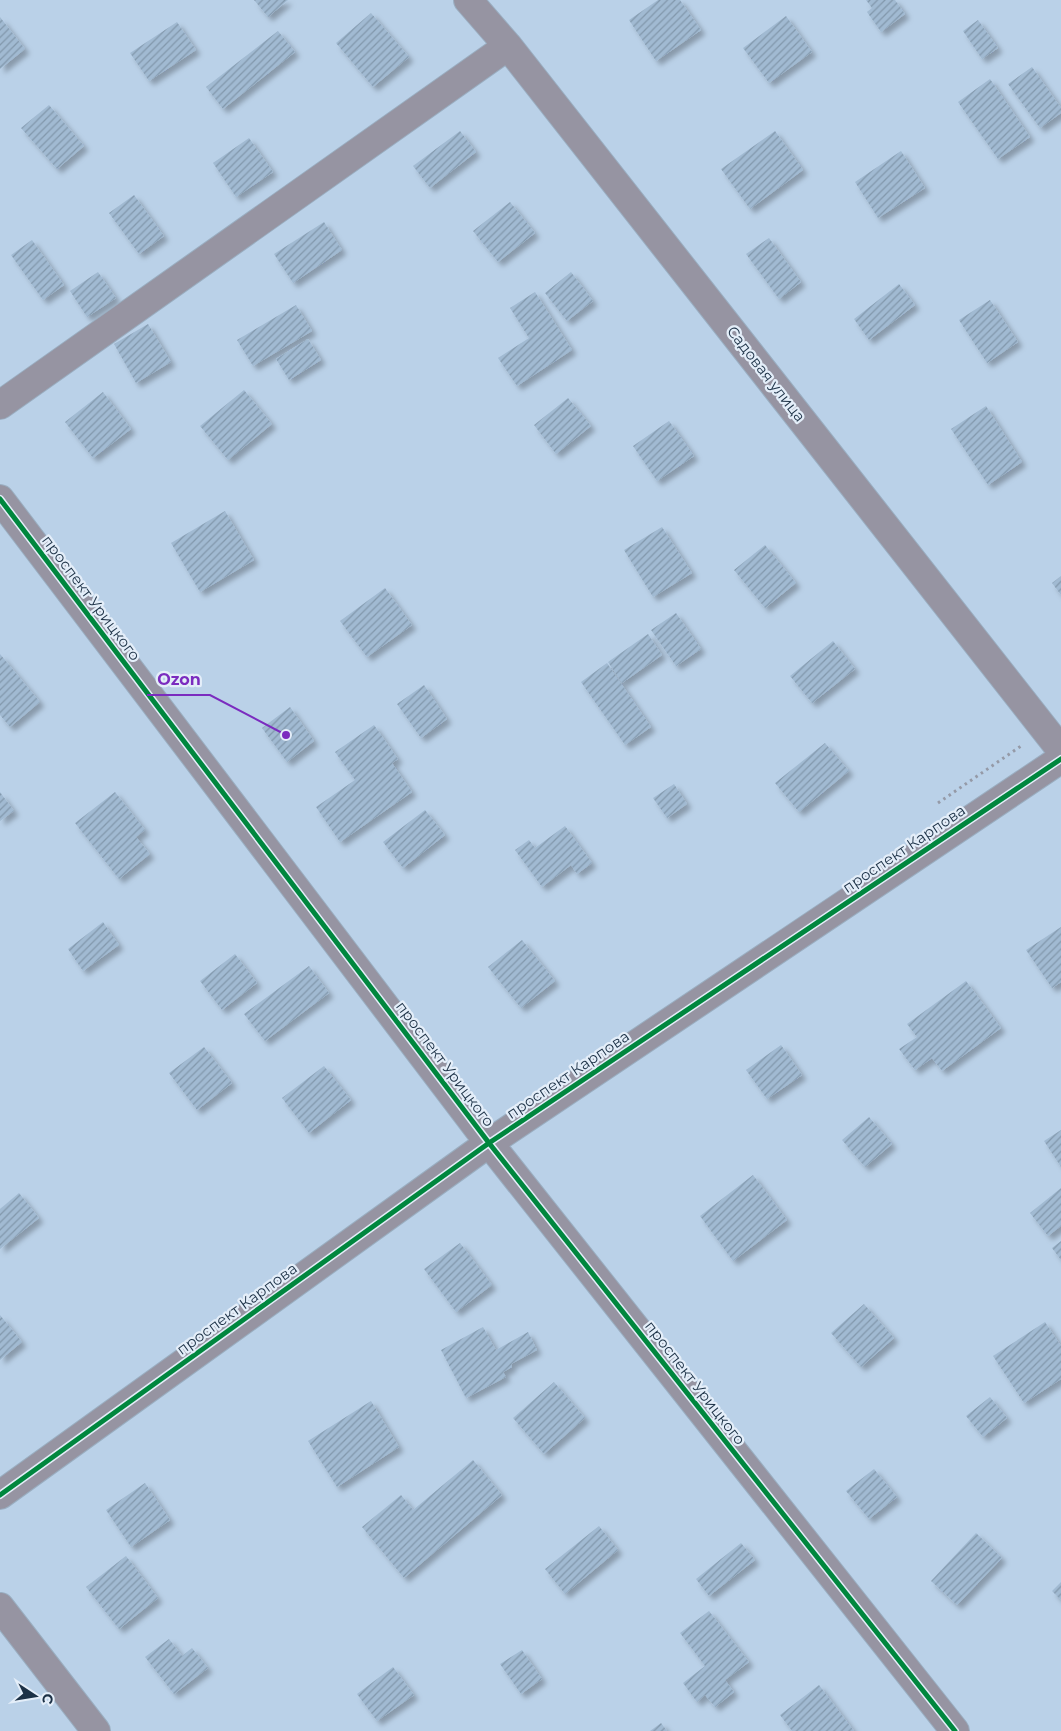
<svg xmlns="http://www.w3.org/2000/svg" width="1061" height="1731" font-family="Montserrat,sans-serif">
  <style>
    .building { fill: url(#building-hatch); filter: url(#shadow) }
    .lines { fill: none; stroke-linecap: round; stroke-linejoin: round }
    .minor-casing { stroke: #9aaec1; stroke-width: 30 }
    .path { stroke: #959aa7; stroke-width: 3; stroke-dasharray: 2.5 4; stroke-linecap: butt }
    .minor { stroke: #9694a2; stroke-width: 28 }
    .cycleway-casing { stroke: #e4eef9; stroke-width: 8 }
    .cycleway { stroke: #00873e; stroke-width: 5 }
    .labels { text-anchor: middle; stroke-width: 4.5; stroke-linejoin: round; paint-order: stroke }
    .street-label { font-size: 15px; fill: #1c3146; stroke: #e4eef9 }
    .leader { fill: none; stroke: #7b2cbf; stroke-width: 2 }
    .callout-dot { fill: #7b2cbf; stroke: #e4eef9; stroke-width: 2 }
    .callout-label { font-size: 16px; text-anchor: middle; font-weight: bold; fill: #7b2cbf; stroke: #e4eef9; stroke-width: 4.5; stroke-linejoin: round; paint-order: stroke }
  </style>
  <defs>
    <pattern id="building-hatch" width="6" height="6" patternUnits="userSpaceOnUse" patternTransform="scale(1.25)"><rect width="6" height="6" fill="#a1bad2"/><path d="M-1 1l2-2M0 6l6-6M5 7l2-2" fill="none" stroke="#8298ac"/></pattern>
    <filter id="shadow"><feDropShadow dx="4.5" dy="4.5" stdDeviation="2.5" flood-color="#0004"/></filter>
  </defs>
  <rect width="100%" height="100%" fill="#bad1e8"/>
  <path class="building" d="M254 0H288L268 17Z
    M658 0H680L701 30 656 61 629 20Z
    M866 0H895L905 14 881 32 867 12 872 8Z
    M371 13 409 57 373 87 336 43Z
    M786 16 812 52 769 83 743 48Z
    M0 17 25 49 0 69Z
    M978 20 998 48 982 59 963 31Z
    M177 22 196 50 149 81 130 53Z
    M278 31 295 52 223 109 206 87Z
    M1032 67 1061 108V113L1040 128 1008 84Z
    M990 79 1030 137 998 159 958 102Z
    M49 105 84 146 57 169 21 128Z
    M460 131 476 152 430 188 413 166Z
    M775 131 803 170 750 209 721 169Z
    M249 138 273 172 236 197 213 163Z
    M901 151 925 188 878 218 855 182Z
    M134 195 164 236 139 254 109 213Z
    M510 202 535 233 498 262 473 231Z
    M324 222 342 250 293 283 274 254Z
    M769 238 801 282 779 299 746 254Z
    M32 240 64 285 43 300 11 255Z
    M98 272 116 298 87 317 70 291Z
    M571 272 593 301 567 321 545 293Z
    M899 284 915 305 869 340 854 319Z
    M535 292 572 350 517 386 498 358 529 338 510 308Z
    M990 300 1018 342 987 363 959 320Z
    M296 305 312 331 253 366 237 340Z
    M148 324 171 362 136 383 114 344Z
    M308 339 321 360 289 380 276 359Z
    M244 390 272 424 228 460 200 426Z
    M103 392 131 429 93 458 65 422Z
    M568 398 591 426 556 454 534 425Z
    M986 406 1022 462 988 485 951 429Z
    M669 421 694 456 657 481 633 446Z
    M225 511 254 560 200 592 171 543Z
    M662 527 692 573 653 597 624 550Z
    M765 545 796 583 765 608 734 570Z
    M1061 576V595L1052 583Z
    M385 588 412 625 367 657 340 621Z
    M676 613 701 649 676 666 651 630Z
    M648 634 662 655 622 683 608 662Z
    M833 641 855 669 812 703 790 676Z
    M0 654 40 702 10 727 0 715Z
    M607 663 651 727 625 745 581 682Z
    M424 685 447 719 421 738 397 704Z
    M290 707 314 741 287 762 262 728Z
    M374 725 398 759 392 763 412 792 340 842 316 807 355 780 335 752Z
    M825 743 849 771 799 812 775 783Z
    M674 784 687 804 667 818 653 798Z
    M0 792 14 811 0 821Z
    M115 792 145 830 136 837 150 854 119 879 75 823Z
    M425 810 445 835 403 868 383 842Z
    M565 826 592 863 577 874 571 865 542 887 515 850 529 840 535 848Z
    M103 922 119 945 83 971 68 949Z
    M1061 927V982L1052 988 1026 950Z
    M522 940 555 981 521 1008 488 967Z
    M235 954 257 983 222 1010 200 981Z
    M309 966 329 993 265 1041 244 1014Z
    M966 981 1001 1028 942 1071 932 1058 915 1070 899 1049 917 1037 907 1024Z
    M781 1045 802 1075 767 1099 746 1070Z
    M204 1047 232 1083 197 1110 169 1073Z
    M324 1066 351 1100 309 1133 282 1098Z
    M869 1117 892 1144 865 1167 842 1140Z
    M1061 1130V1167L1044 1141Z
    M753 1175 787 1220 733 1261 700 1216Z
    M1061 1188V1226L1048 1236 1030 1213Z
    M19 1193 39 1218 0 1249V1209Z
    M1061 1241V1260L1052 1248Z
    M460 1243 492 1285 456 1312 424 1269Z
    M864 1304 894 1338 861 1367 831 1333Z
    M0 1315 22 1342 0 1360Z
    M1045 1322 1061 1346V1379L1024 1403 993 1356Z
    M483 1327 496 1350 528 1332 537 1350 511 1364 512 1367 503 1372 506 1377 466 1398 441 1350Z
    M554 1382 585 1418 544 1454 513 1418Z
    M990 1397 1007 1418 983 1437 966 1416Z
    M371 1401 399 1447 337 1487 308 1441Z
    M473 1460 502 1495 404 1578 362 1527 401 1495 413 1510Z
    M874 1469 897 1497 869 1519 846 1491Z
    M145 1483 170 1520 131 1547 106 1510Z
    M599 1526 618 1550 565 1594 545 1569Z
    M976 1533 1002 1558 957 1605 931 1581Z
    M741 1543 755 1560 709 1596 696 1579Z
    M126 1556 158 1598 119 1629 86 1587Z
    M1061 1582V1600L1052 1591Z
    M709 1611 749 1662 725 1680 734 1692 715 1707 705 1695 697 1702 683 1683 705 1666 680 1633Z
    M169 1639 182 1656 192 1648 208 1668 174 1694 145 1657Z
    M522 1650 542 1679 521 1694 500 1664Z
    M393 1667 414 1695 377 1721 357 1694Z
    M819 1685 854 1731H792L780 1715Z
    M661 1723 667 1731H650Z"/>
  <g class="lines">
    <defs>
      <path id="minor" d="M468 0 508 46 1061 750
        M0 405 508 46
        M0 499 489 1143 955 1731
        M0 1495 489 1143 1061 759
        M0 1607 96 1731"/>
    </defs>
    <use href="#minor" class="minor-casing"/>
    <path class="path" d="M938 803 1021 746"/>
    <use href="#minor" class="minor"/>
    <defs>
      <path id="cycleway" d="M0 499 489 1143 955 1731
        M0 1495 489 1143 1061 759"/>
    </defs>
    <use href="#cycleway" class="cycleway-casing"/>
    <use href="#cycleway" class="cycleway"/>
  </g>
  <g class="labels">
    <g class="street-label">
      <text transform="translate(766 374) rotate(52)" y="5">Садовая улица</text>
      <text transform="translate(91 598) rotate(53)" y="5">проспект Урицкого</text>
      <text transform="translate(904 849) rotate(-34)" y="5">проспект Карпова</text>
      <text transform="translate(445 1064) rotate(53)" y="5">проспект Урицкого</text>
      <text transform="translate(568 1075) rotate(-34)" y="5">проспект Карпова</text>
      <text transform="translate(237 1309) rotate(-36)" y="5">проспект Карпова</text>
      <text transform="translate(695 1383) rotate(52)" y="5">проспект Урицкого</text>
    </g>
  </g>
  <path class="leader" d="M286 735L210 695H147"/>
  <circle class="callout-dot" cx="286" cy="735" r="5"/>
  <g class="callout-label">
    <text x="179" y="685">Ozon</text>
  </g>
  <g transform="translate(35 1696) rotate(102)" stroke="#e4eef9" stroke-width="4" paint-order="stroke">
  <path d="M0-4L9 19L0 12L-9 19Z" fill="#1c3146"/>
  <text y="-8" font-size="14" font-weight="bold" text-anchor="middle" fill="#1c3146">С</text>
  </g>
</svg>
